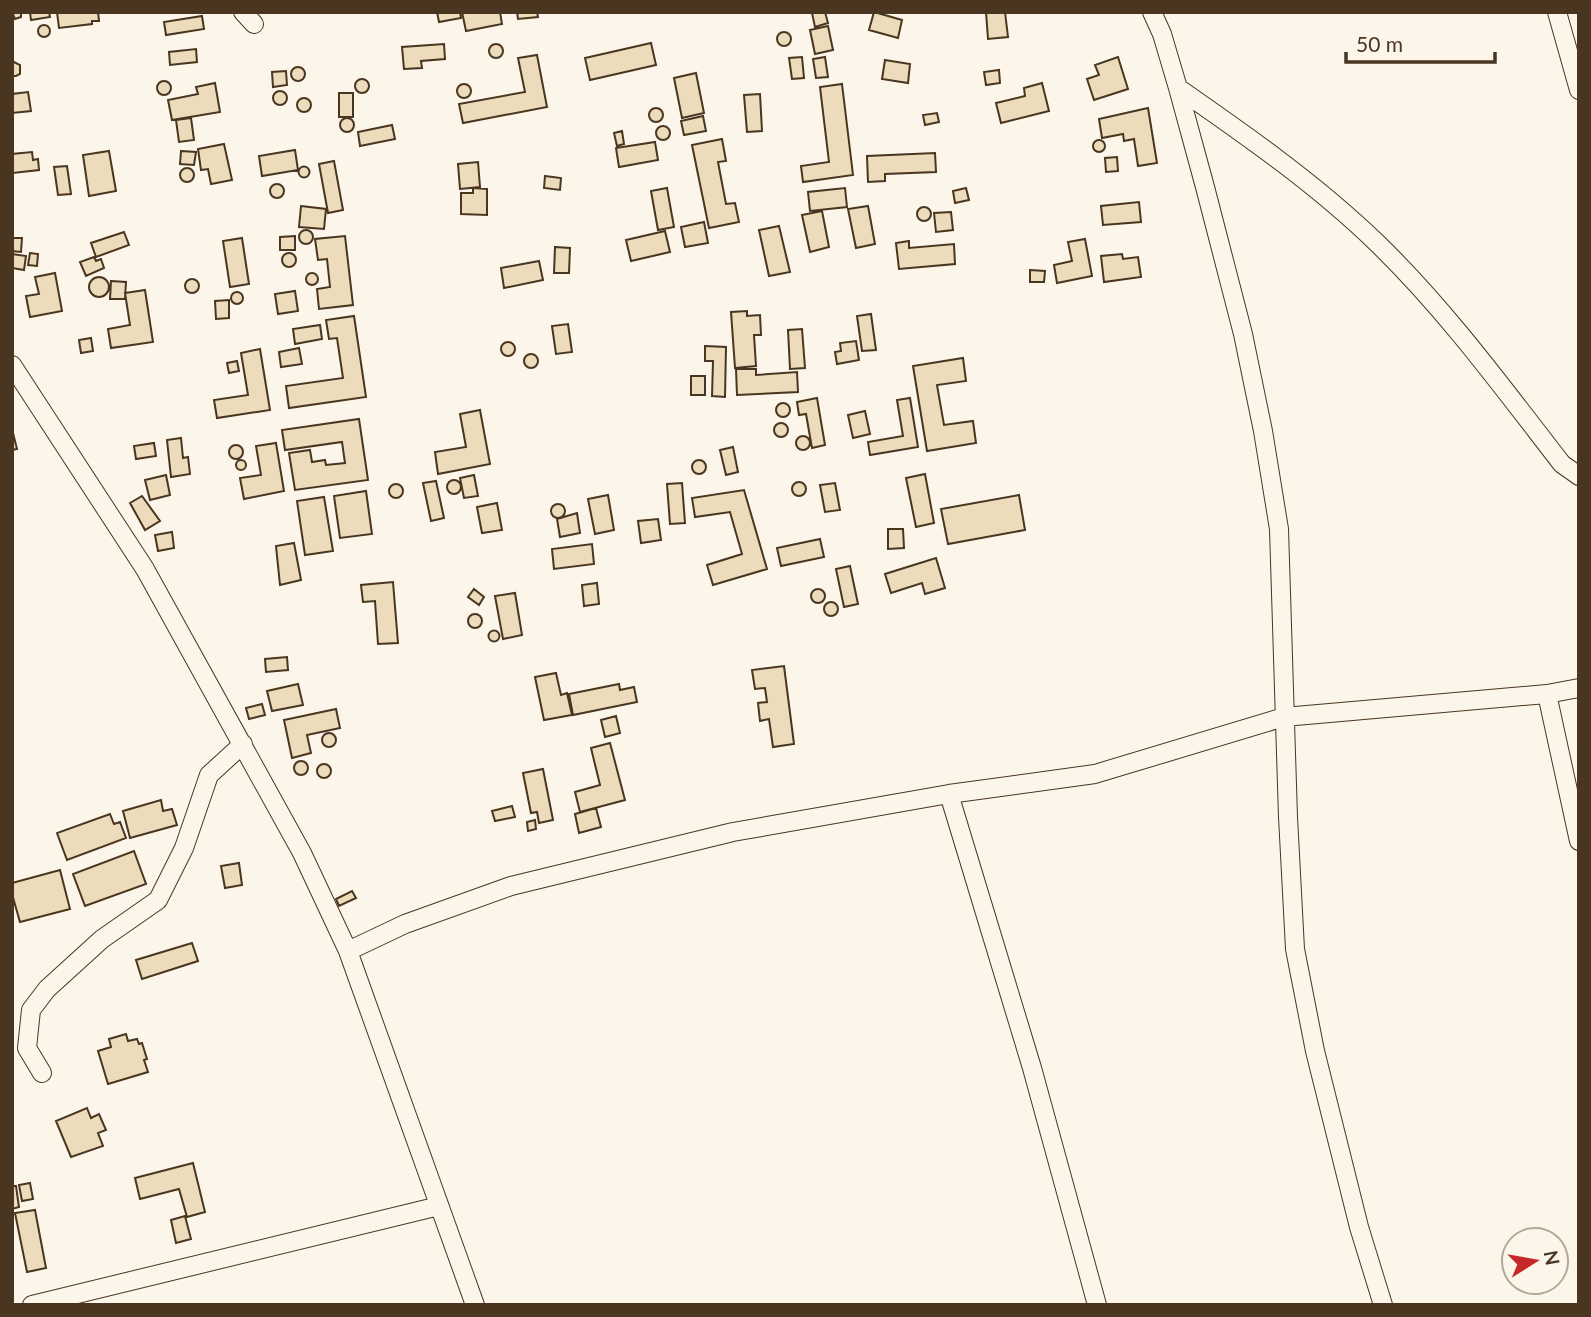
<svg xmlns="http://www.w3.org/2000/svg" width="1591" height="1317" font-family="Lato,sans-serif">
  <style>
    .building { fill: #ecdcbc; stroke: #4a3520; stroke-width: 2 }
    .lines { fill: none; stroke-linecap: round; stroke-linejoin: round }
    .street-casing { stroke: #4a3520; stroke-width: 20 }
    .street { stroke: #fbf6e9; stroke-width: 18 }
  </style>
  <rect width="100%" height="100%" fill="#fbf6e9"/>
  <path class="building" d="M12 12H21V17L15 19Z
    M30 12H49L50 17 31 20Z
    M57 12H98L99 21H92V24L59 28Z
    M437 12H460L461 18 439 22Z
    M462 12H500L502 24 466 31Z
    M517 12H537L538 17 518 19Z
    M825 12 828 23 815 27 812 13Z
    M874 12 902 20 898 38 869 30Z
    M986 12H1005L1008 37 988 39Z
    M202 16 204 29 166 35 164 22Z
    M38 31a6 6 0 1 1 12 0a6 6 0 1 1-12 0Z
    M828 26 833 50 815 54 810 30Z
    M777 39a7 7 0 1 1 14 0a7 7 0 1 1-14 0Z
    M651 43 656 65 590 80 585 58Z
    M489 51a7 7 0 1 1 14 0a7 7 0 1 1-14 0Z
    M444 44 445 59 421 61 422 68 404 69 402 47Z
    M196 49 197 62 170 65 169 52Z
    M537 55 547 107 463 123 459 104 525 92 518 58Z
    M802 57 804 78 792 79 789 58Z
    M825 57 828 77 816 78 813 59Z
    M1118 57 1128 89 1094 100 1087 79 1099 75 1095 65Z
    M885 60 910 64 908 83 882 79Z
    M12 61 20 65V74L16 76H12Z
    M291 74a7 7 0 1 1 14 0a7 7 0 1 1-14 0Z
    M999 70 1000 83 986 85 984 72Z
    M286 71 287 85 273 87 272 72Z
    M696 73 704 113 682 118 674 78Z
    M355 86a7 7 0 1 1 14 0a7 7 0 1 1-14 0Z
    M157 88a7 7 0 1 1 14 0a7 7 0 1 1-14 0Z
    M215 83 220 112 172 120 168 100 198 94 196 87Z
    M1042 83 1049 111 1001 123 996 103 1025 96 1024 88Z
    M457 91a7 7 0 1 1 14 0a7 7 0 1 1-14 0Z
    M842 84 853 175 803 182 801 166 829 162 820 87Z
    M273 98a7 7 0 1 1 14 0a7 7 0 1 1-14 0Z
    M28 92 31 111 12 113V94Z
    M339 93H353V117H339Z
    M760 94 762 131 747 132 744 95Z
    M297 105a7 7 0 1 1 14 0a7 7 0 1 1-14 0Z
    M649 115a7 7 0 1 1 14 0a7 7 0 1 1-14 0Z
    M1148 108 1157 163 1138 166 1134 139 1124 141 1123 134 1102 138 1099 119Z
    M937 113 939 122 925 125 923 115Z
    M703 116 706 131 684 135 681 121Z
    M340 125a7 7 0 1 1 14 0a7 7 0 1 1-14 0Z
    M191 118 194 140 179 142 176 120Z
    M392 125 395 139 360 146 358 132Z
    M656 133a7 7 0 1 1 14 0a7 7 0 1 1-14 0Z
    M622 131 624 144 617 146 614 133Z
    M722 139 726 161 718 162 726 204 735 203 739 222 709 228 692 145Z
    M1093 146a6 6 0 1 1 12 0a6 6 0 1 1-12 0Z
    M655 142 658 160 619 167 616 148Z
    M224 144 232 180 211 184 208 169 201 170 198 149Z
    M295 150 298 170 262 176 259 156Z
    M109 151 116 191 89 196 83 155Z
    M181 151 196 152 194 165 180 164Z
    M32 152 33 160 38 159 39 170 13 173 12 154Z
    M935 153 936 172 885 174V181L868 182 867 156Z
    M1117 157 1118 171 1106 172 1105 158Z
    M334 161 343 210 328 213 319 164Z
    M478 162 480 187 460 189 458 164Z
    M67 166 71 194 58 195 54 167Z
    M298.5 172a5.5 5.5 0 1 1 11 0a5.5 5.5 0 1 1-11 0Z
    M180 175a7 7 0 1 1 14 0a7 7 0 1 1-14 0Z
    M545 176 561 178 560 190 544 188Z
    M270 191a7 7 0 1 1 14 0a7 7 0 1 1-14 0Z
    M473 188 487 189V215L461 214V193H473Z
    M667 188 674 227 658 230 651 191Z
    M845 188 847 207 810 211 808 192Z
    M966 188 969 200 955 203 953 191Z
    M1139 202 1141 222 1103 225 1101 206Z
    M301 206 326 209 324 229 299 227Z
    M868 206 875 244 856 248 848 209Z
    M917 214a7 7 0 1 1 14 0a7 7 0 1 1-14 0Z
    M822 211 829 247 810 252 802 215Z
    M951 212 953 230 936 232 934 213Z
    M704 222 708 243 685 247 681 227Z
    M779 226 790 272 769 276 759 230Z
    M299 237a7 7 0 1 1 14 0a7 7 0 1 1-14 0Z
    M665 231 670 252 631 261 626 240Z
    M124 232 129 245 96 257 91 243Z
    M295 236V250H280V237Z
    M345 236 353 305 319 309 317 289 330 287 327 259 318 260 315 239Z
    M12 238H22L21 252 12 251Z
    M242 238 249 284 230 287 223 241Z
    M1085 239 1092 276 1057 283 1054 265 1072 261 1068 242Z
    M909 241V248L954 244 955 264 899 269 896 243Z
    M555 247 570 248 569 273H554Z
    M282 260a7 7 0 1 1 14 0a7 7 0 1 1-14 0Z
    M30 253 38 254 37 266 28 265Z
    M12 254 26 256 24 270 12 268Z
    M1122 254 1123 259 1138 257 1141 277 1104 282 1101 256Z
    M94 257 96 261 101 259 104 268 86 276 80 262Z
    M539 261 543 280 504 288 501 268Z
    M1030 270 1045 271 1044 282H1030Z
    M306 279a6 6 0 1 1 12 0a6 6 0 1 1-12 0Z
    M55 273 62 311 30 317 26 296 39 294 35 277Z
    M89 287a10 10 0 1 1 20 0a10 10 0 1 1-20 0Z
    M185 286a7 7 0 1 1 14 0a7 7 0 1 1-14 0Z
    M111 281 126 282 125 299H110Z
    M145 290 153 342 111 348 108 329 130 325 125 293Z
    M295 291 298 311 278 314 275 294Z
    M231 298a6 6 0 1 1 12 0a6 6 0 1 1-12 0Z
    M229 300V318L216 319 215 301Z
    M747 311V316L760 315 761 335H754L756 366 735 368 731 312Z
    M871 314 876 350 862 351 857 316Z
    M354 316 366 397 289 408 286 386 343 378 337 338 329 339 326 320Z
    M568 324 572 352 556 354 552 326Z
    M320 325 322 339 295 344 293 329Z
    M802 329 805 368 790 369 788 330Z
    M91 338 93 351 81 353 79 340Z
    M856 341 859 360 837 364 835 352 841 351 840 343Z
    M501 349a7 7 0 1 1 14 0a7 7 0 1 1-14 0Z
    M705 346 726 347 725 397 712 396 713 361H705Z
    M299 348 302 364 281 367 279 352Z
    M260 349 270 410 217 418 214 400 248 395 241 353Z
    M524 361a7 7 0 1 1 14 0a7 7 0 1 1-14 0Z
    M963 358 966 381 937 385 944 425 973 421 976 443 927 451 913 366Z
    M237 361 239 371 229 373 227 363Z
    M736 369H756V375L797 372 798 392 737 395Z
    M691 376H705V395H691Z
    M817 398 825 445 812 448 806 414 799 415 797 402Z
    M910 398 918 447 870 455 868 442 903 436 897 400Z
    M776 410a7 7 0 1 1 14 0a7 7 0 1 1-14 0Z
    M480 410 490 464 438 474 435 452 466 447 460 414Z
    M865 411 870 434 853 438 848 415Z
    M359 419 368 480 295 490 289 453 310 450 312 462 325 460 326 465 345 463 342 442 285 450 282 430Z
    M774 430a7 7 0 1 1 14 0a7 7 0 1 1-14 0Z
    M12 429 17 449 12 450Z
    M796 443a7 7 0 1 1 14 0a7 7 0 1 1-14 0Z
    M181 438 183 458 188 457 190 474 171 477 167 440Z
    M154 443 156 456 136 459 134 446Z
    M276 443 284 491 244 499 240 478 261 475 256 446Z
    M229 452a7 7 0 1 1 14 0a7 7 0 1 1-14 0Z
    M733 447 738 472 726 475 720 450Z
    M236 465a5 5 0 1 1 10 0a5 5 0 1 1-10 0Z
    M692 467a7 7 0 1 1 14 0a7 7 0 1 1-14 0Z
    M925 474 934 523 916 527 906 478Z
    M166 475 170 495 150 500 145 480Z
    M474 475 478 496 464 498 460 478Z
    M447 487a7 7 0 1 1 14 0a7 7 0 1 1-14 0Z
    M436 481 444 518 431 521 423 483Z
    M792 489a7 7 0 1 1 14 0a7 7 0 1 1-14 0Z
    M682 483 685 523 670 524 667 484Z
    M835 483 840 510 825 512 820 485Z
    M389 491a7 7 0 1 1 14 0a7 7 0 1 1-14 0Z
    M744 490 767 569 713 585 707 565 742 554 730 512 695 517 692 498Z
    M366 491 372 534 340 538 334 496Z
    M608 495 614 530 595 534 588 499Z
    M1019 495 1025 530 948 544 941 509Z
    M142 496 160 521 145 530 130 503Z
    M324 497 333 551 305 555 297 501Z
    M497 503 502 530 482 533 477 507Z
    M551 511a7 7 0 1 1 14 0a7 7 0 1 1-14 0Z
    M577 513 580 533 560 537 557 519Z
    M658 519 661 540 641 543 638 521Z
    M888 529H903L904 548 888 549Z
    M172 532 174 548 158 551 155 535Z
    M820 539 824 557 781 566 777 548Z
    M294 543 301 580 280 585 276 546Z
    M592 544 594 564 554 569 552 549Z
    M936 558 945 588 925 594 922 583 891 593 885 574Z
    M850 566 858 604 844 607 836 569Z
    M393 582 398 643 378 644 375 601 363 602 361 585Z
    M597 583 599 604 584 606 582 585Z
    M811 596a7 7 0 1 1 14 0a7 7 0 1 1-14 0Z
    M474 589 484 597 479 605 468 597Z
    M515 593 522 635 503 639 495 596Z
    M824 609a7 7 0 1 1 14 0a7 7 0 1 1-14 0Z
    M468 621a7 7 0 1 1 14 0a7 7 0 1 1-14 0Z
    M488.5 636a5.5 5.5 0 1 1 11 0a5.5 5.5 0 1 1-11 0Z
    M287 657 288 670 266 672 265 659Z
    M784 666 794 744 773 747 769 719 760 721 758 703 767 702 765 688 755 689 752 670Z
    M556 673 561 695 567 693 572 715 544 720 535 677Z
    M298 684 303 705 272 711 267 691Z
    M619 684 620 690 634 687 637 702 573 715 569 694Z
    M262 704 265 715 249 719 246 708Z
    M336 709 340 728 307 735 311 753 292 758 284 720Z
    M616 716 620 733 605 737 601 720Z
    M322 740a7 7 0 1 1 14 0a7 7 0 1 1-14 0Z
    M610 743 625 800 580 812 575 792 600 785 591 748Z
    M294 768a7 7 0 1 1 14 0a7 7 0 1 1-14 0Z
    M317 771a7 7 0 1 1 14 0a7 7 0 1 1-14 0Z
    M543 769 553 820 539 823 537 812 531 813 523 773Z
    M161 800 163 811 172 809 177 825 130 838 123 811Z
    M512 806 515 817 495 821 492 811Z
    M596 808 601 827 579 833 575 814Z
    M110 814 114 824 120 822 126 838 67 860 57 833Z
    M535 820 536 829 528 831 527 822Z
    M134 851 146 884 85 906 73 874Z
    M239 863 242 885 225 888 221 866Z
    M60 870 70 909 20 922 12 894V883Z
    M352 891 356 898 339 906 336 899Z
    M192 943 198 961 142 979 136 960Z
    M126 1034 128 1041 137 1039 139 1044 142 1043 147 1059 144 1060 148 1072 108 1084 98 1051 111 1047 109 1039Z
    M87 1108 91 1118 99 1114 106 1130 98 1133 103 1146 71 1157 56 1121Z
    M193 1163 205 1212 187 1217 179 1189 140 1199 135 1178Z
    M30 1183 33 1199 22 1201 19 1185Z
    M12 1186H16L19 1207 12 1209Z
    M35 1210 46 1268 27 1272 15 1213Z
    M185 1216 191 1239 176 1243 171 1220Z"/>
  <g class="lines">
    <defs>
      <path id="street" d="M243 12 254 24
        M1152 12 1162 34 1178 88 1205 187 1243 334 1263 431 1279 529 1288 817 1295 949 1315 1051 1359 1227 1383 1305
        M1557 12 1579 90
        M1178 88C1247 136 1316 184 1377 243 1446 310 1503 388 1562 464L1579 476
        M12 365 145 569 302 853 348 951 475 1305
        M1547 694 1579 841
        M949 794 1032 1068 1097 1305
        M348 951 405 924 511 886 733 832 949 794 1095 774 1284 717 1547 694 1579 688
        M42 1073 27 1048 31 1010 47 989 102 939 158 900 184 848 209 775 243 744
        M32 1305 439 1206"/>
    </defs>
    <use href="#street" class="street-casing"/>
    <use href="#street" class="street"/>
  </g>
  <rect width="1591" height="1317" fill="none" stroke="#4a3520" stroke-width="28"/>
  <g transform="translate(1535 1261) rotate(79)"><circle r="33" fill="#fbf6e9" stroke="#b4a999" stroke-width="2"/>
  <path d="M0-5L12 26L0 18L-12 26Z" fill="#c62828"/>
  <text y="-10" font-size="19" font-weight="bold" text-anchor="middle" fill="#4a3520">N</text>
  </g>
  <path d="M1346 52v10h149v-10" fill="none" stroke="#4a3520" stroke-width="3.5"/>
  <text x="1356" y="52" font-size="21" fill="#4a3520" stroke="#fbf6e9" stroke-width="5" paint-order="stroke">50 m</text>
</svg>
